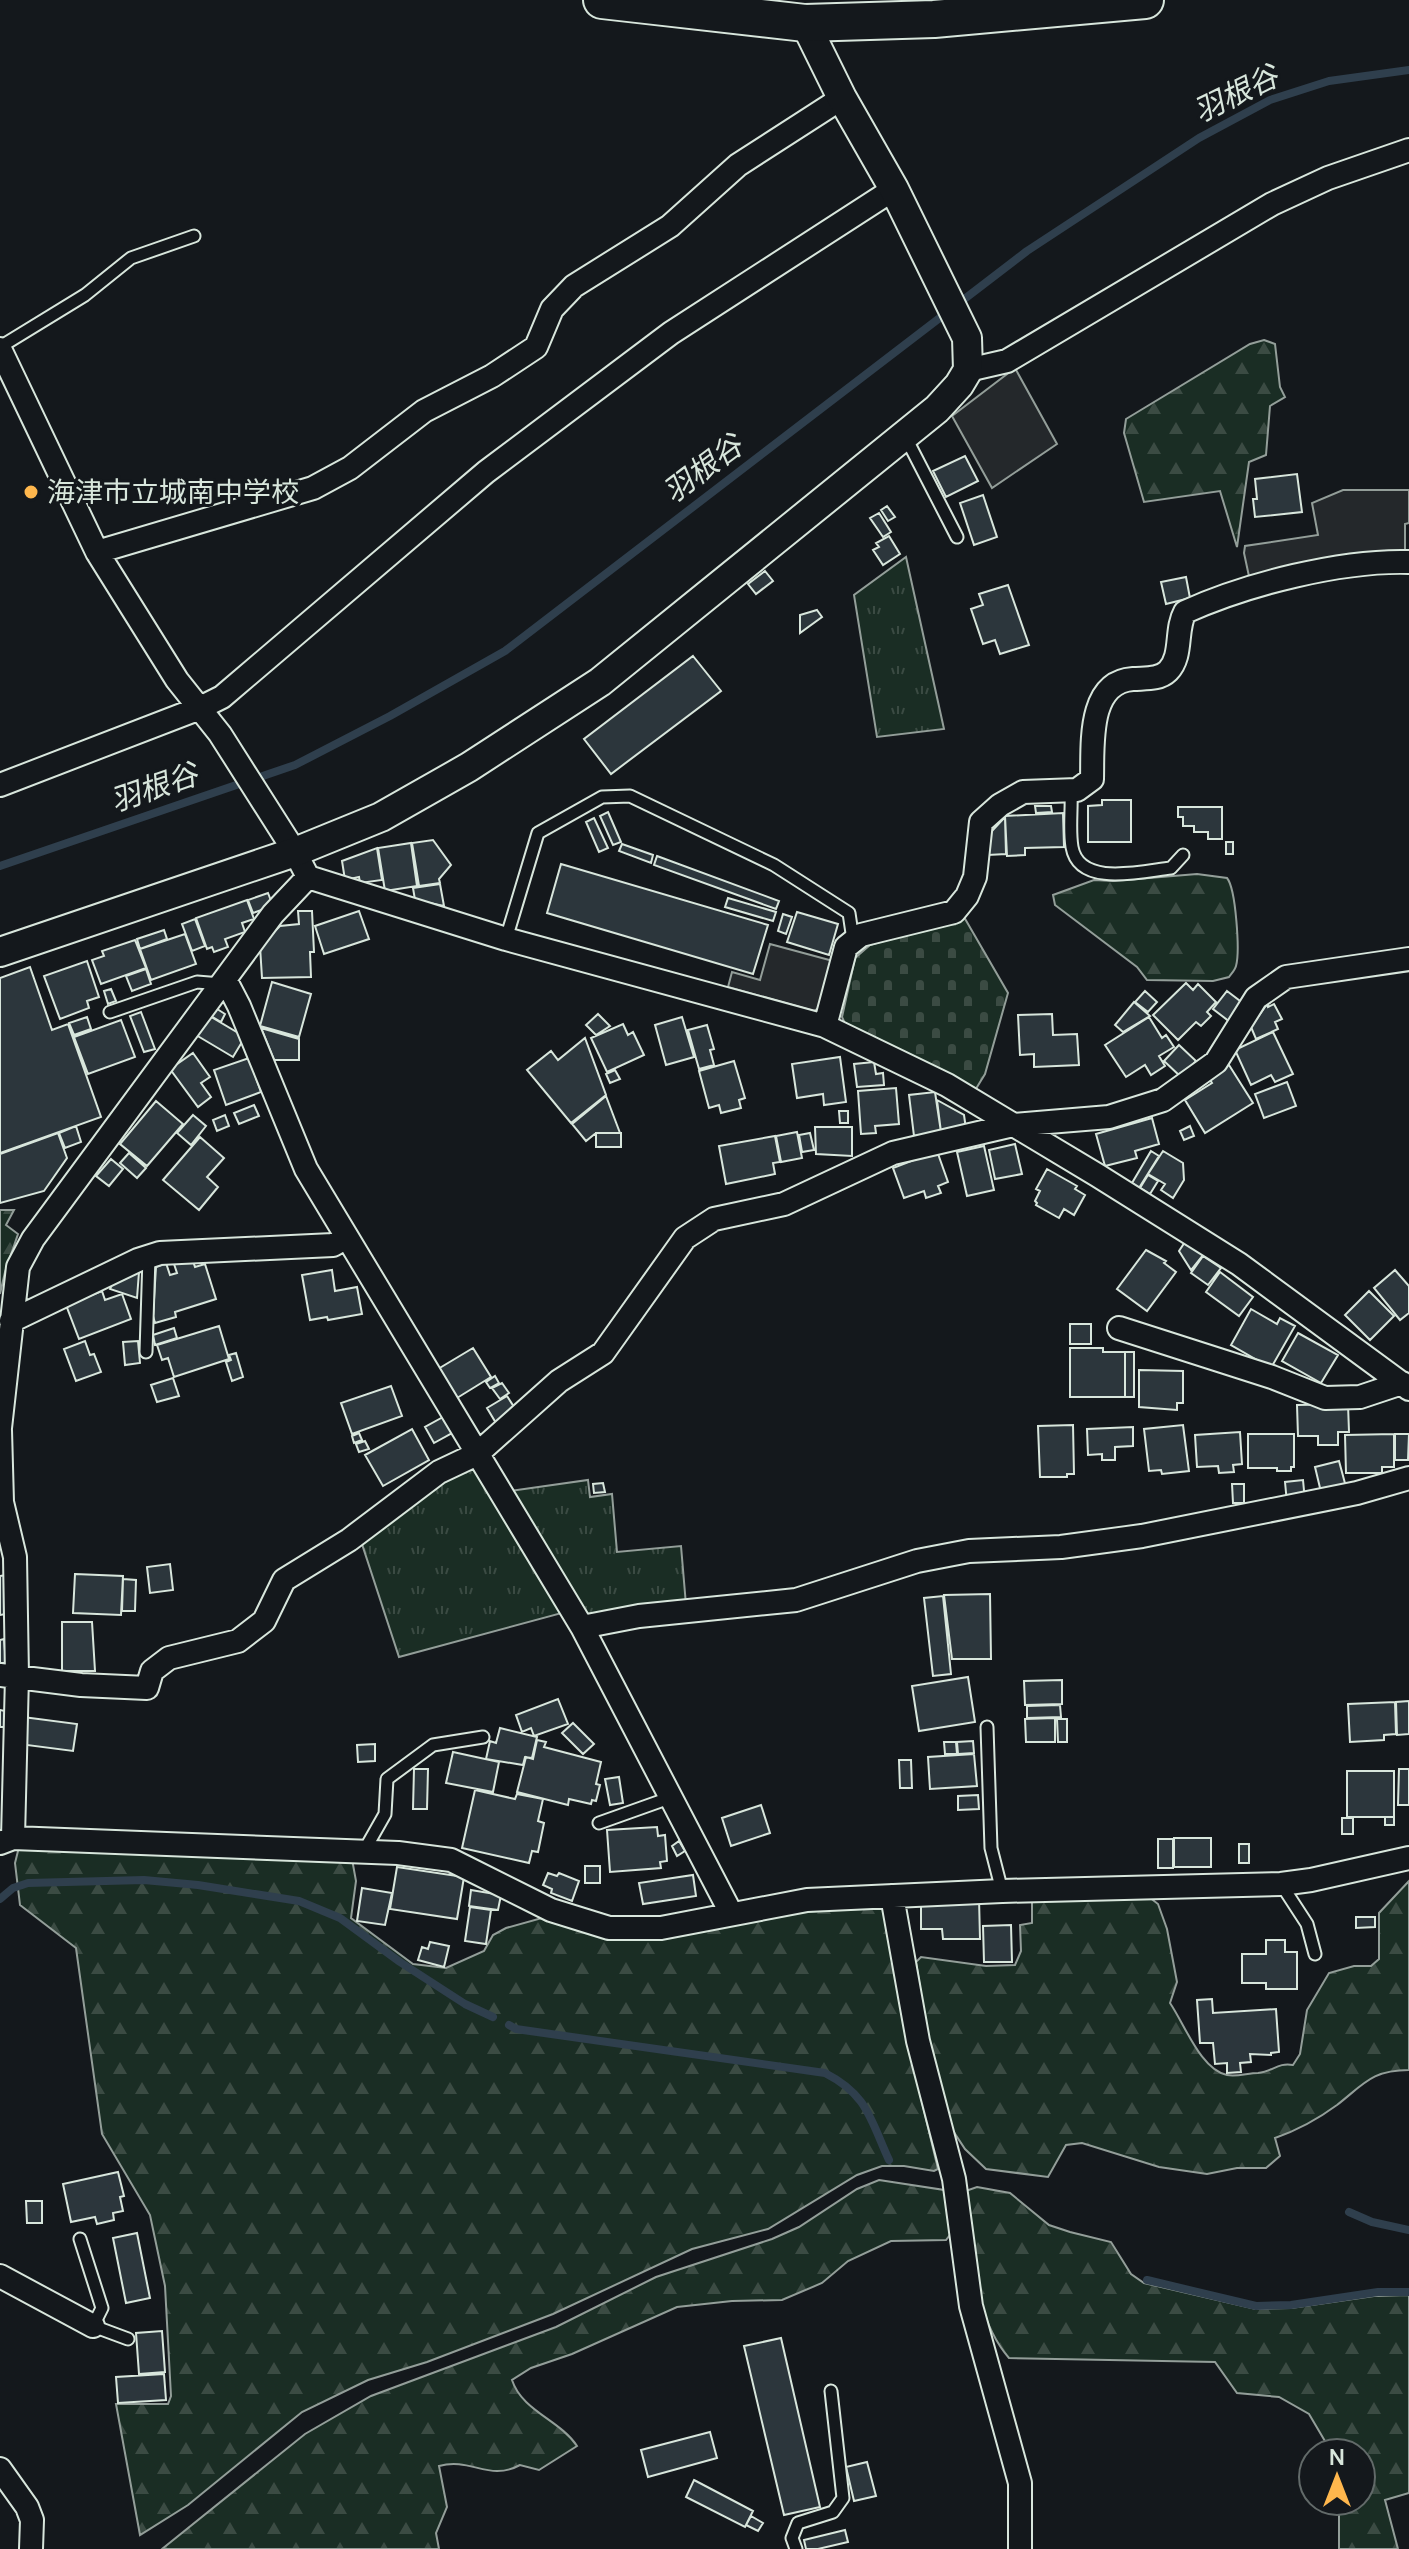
<svg xmlns="http://www.w3.org/2000/svg" width="1409" height="2549" font-family="Manrope,'Noto Sans JP',sans-serif">
  <style>
    .grass { fill: url(#grass-tufts); stroke: #939e99; stroke-width: 2 }
    .forest { fill: url(#forest-firs); stroke: #939e99; stroke-width: 2 }
    .cemetery { fill: url(#cemetery-stones); stroke: #939e99; stroke-width: 2 }
    .parking { fill: #24282b; stroke: #939e99; stroke-width: 2 }
    .lines { fill: none; stroke-linecap: round; stroke-linejoin: round }
    .stream { stroke: #2f3f4d; stroke-width: 8 }
    .building { fill: #2c363c; stroke: #d8e6dc; stroke-width: 2 }
    .service-casing { stroke: #d8e6dc; stroke-width: 15 }
    .minor-casing { stroke: #d8e6dc; stroke-width: 26 }
    .tertiary-casing { stroke: #d8e6dc; stroke-width: 32 }
    .primary-casing { stroke: #d8e6dc; stroke-width: 40 }
    .service { stroke: #14181c; stroke-width: 11 }
    .minor { stroke: #14181c; stroke-width: 22 }
    .tertiary { stroke: #14181c; stroke-width: 28 }
    .primary { stroke: #14181c; stroke-width: 36 }
    .poi-dot { fill: #ffb74d; stroke: #14181c; stroke-width: 3 }
    .labels { text-anchor: middle; stroke-width: 6; stroke-linejoin: round; paint-order: stroke }
    .poi-label { font-size: 28px; fill: #d8e6dc; stroke: #14181c; text-anchor: start }
    .water-label { font-size: 30px; font-style: italic; fill: #d8e6dc; stroke: #14181c }
  </style>
  <defs>
    <pattern id="grass-tufts" width="24" height="20" patternUnits="userSpaceOnUse" patternTransform="scale(2)"><rect width="24" height="20" fill="#1a2d24"/><path d="M3 7l-1-3M5 7V3M7 7l1-3M15 17l-1-3M17 17v-4M19 17l1-3" fill="none" stroke="#3b4b43"/></pattern>
    <pattern id="forest-firs" width="22" height="20" patternUnits="userSpaceOnUse" patternTransform="scale(2)"><rect width="22" height="20" fill="#1a2d24"/><path d="M5 1l3.5 6h-7zM16 11l3.5 6h-7z" fill="#3b4b43"/></pattern>
    <pattern id="cemetery-stones" width="16" height="16" patternUnits="userSpaceOnUse" patternTransform="scale(2)"><rect width="16" height="16" fill="#1a2d24"/><path d="M2 7V4a2 2 0 0 1 4 0v3zM10 15v-3a2 2 0 0 1 4 0v3z" fill="#3b4b43"/></pattern>
  </defs>
  <rect width="100%" height="100%" fill="#14181c"/>
  <path class="grass" d="M906 557 944 729 877 737 854 595Z
    M475 1465 562 1613 399 1657 361 1541 439 1478Z
    M588 1480 590 1497 612 1494 617 1552 681 1546 686 1605 586 1618 510 1491Z"/>
  <path class="forest" d="M1264 340 1275 344 1280 387 1285 397 1270 406 1266 455 1249 462 1237 547 1220 491 1144 502 1124 433 1126 419 1250 344Z
    M1197 874 1227 878C1236 889 1240 952 1236 966 1235 970 1232 973 1229 977L1213 981 1147 980 1137 967 1055 905 1053 895 1094 880 1113 881Z
    M0 1210H14L6 1225 18 1234 5 1272 0 1294Z
    M36 1846 206 1857 352 1859 356 1881 351 1918 413 1964 446 1968 484 1951 493 1935 506 1928 549 1916 607 1933 806 1908 888 1903 906 2035 938 2169 934 2171 904 2166H882L857 2175 768 2229 692 2249 553 2314 427 2362 368 2380 302 2412 188 2505 140 2535 116 2404H168L171 2396 165 2286 150 2215 102 2134 76 1948 20 1905 15 1863 19 1847Z
    M1409 1881V2070C1372 2070 1364 2084 1337 2105 1318 2119 1298 2130 1275 2138L1280 2156 1266 2168H1237L1207 2174 1159 2167 1082 2143 1066 2145 1048 2177 986 2169 965 2149 946 2120 928 2039 916 1962 921 1957 986 1966 1015 1965 1021 1951 1020 1925 1032 1923V1896L1144 1893 1158 1904 1167 1929 1177 1982 1170 2003C1185 2025 1201 2070 1227 2075 1237 2077 1248 2073 1258 2073 1272 2072 1278 2062 1293 2065L1300 2054 1307 2010 1329 1973 1354 1966H1371L1379 1959V1913Z
    M879 2180 944 2190 953 2231 946 2240 891 2241 848 2261 822 2283 782 2300 732 2301 677 2307 572 2354 531 2368 512 2380C522 2411 560 2420 577 2446L539 2470 520 2465C489 2482 471 2457 439 2466L447 2507 436 2533 439 2549H162L305 2434 371 2396 556 2327 656 2277 772 2239 799 2227 857 2189Z
    M977 2187 1010 2193 1049 2225 1070 2232 1111 2242 1131 2274 1144 2283 1256 2309 1291 2308 1374 2296 1409 2295V2493L1385 2500 1398 2549H1339V2501H1361V2453H1332L1309 2414 1279 2397 1237 2393 1215 2362 1009 2358C973 2317 970 2245 960 2193Z"/>
  <path class="cemetery" d="M964 917 1008 993 985 1074 974 1092 846 1026 842 1017 855 958 870 945Z"/>
  <path class="parking" d="M1015 368 1057 444 992 488 952 416Z
    M1343 490H1409V523L1405 524V555L1250 581 1244 553 1245 546 1318 535 1312 503Z
    M770 944 833 961 820 1007 814 1011 728 987 732 972 760 980Z"/>
  <g class="lines">
    <path class="stream" d="M0 866 295 765 390 716 505 651 1027 251 1199 138 1270 100 1329 81 1409 70
      M0 1899 13 1888 28 1883 144 1880 198 1885 299 1901 340 1918 400 1962 465 2004 493 2017
      M509 2025 516 2029 825 2073C868 2095 870 2119 889 2160
      M1349 2212 1372 2222 1409 2230
      M1147 2280 1256 2306 1291 2305 1378 2292H1409"/>
  </g>
  <path class="building" d="M965 456 978 481 946 497 933 471Z
    M1297 474 1302 512 1255 517 1253 499H1257L1255 479Z
    M983 495 997 537 974 545 960 503Z
    M887 506 895 517 888 521 881 510Z
    M879 513 891 532 883 537 870 518Z
    M889 536 900 554 883 565 873 550 879 547 876 543Z
    M765 571 773 581 756 594 748 584Z
    M1186 577 1190 598 1166 604 1161 582Z
    M1008 585 1029 645 1000 654 995 640 983 644 971 609 983 605 979 594Z
    M817 610 822 617 800 633V615Z
    M693 656 721 691 611 774 584 739Z
    M1102 800H1131V842H1088V806L1102 805Z
    M1035 806H1051L1052 812 1036 813Z
    M1178 807H1222V839H1208V832H1194V826H1183V817H1178Z
    M608 812 621 842 613 845 600 816Z
    M1063 813 1064 847 1025 848V855L1007 856 1005 816Z
    M1005 817 1006 854 988 855 991 832Z
    M594 818 608 848 599 852 586 822Z
    M433 840 451 865 439 879 440 883 419 886 412 843Z
    M1226 842H1233V854H1226Z
    M411 843 417 886 385 891 378 848Z
    M622 844 653 855 651 863 619 851Z
    M377 848 382 880 360 883 359 877 345 880 342 861Z
    M657 856 779 901 776 909 654 865Z
    M561 864 768 925 753 974 547 913Z
    M440 884 444 906 415 900 413 888Z
    M268 893 273 906 253 913 248 900Z
    M728 898 776 912 773 921 725 907Z
    M247 900 254 919 242 923 245 932 225 939 228 947 214 952 212 947 207 949 196 918Z
    M298 911H312L314 952H310L311 977 262 978 260 946 280 926 299 924Z
    M359 911 369 939 324 954 315 926Z
    M797 912 838 924 829 955 787 942Z
    M783 914 792 917 786 934 778 931Z
    M195 919 205 946 192 951 182 924Z
    M164 930 167 939 140 949 137 939Z
    M185 934 196 964 151 980 140 949Z
    M135 940 146 968 101 984 92 960 104 956 102 951Z
    M87 961 99 997 87 1001 89 1008 60 1019 44 976Z
    M30 967 52 1030 68 1024 101 1117 0 1153V978Z
    M146 969 151 984 132 991 126 976Z
    M272 982 311 994 299 1037 260 1026Z
    M1186 983 1193 990 1198 984 1216 1002 1207 1012 1211 1016 1201 1026 1196 1022 1178 1040 1153 1015Z
    M111 989 116 1001 108 1004 104 991Z
    M1145 991 1157 1002 1148 1012 1135 1002Z
    M1227 991 1244 1004 1230 1022 1213 1009Z
    M1134 1002 1150 1016 1123 1032 1115 1025Z
    M1267 1004 1268 1007 1274 1004 1282 1019 1275 1022 1278 1029 1256 1039 1251 1027Z
    M214 1007 225 1014 221 1022 209 1015Z
    M141 1012 155 1049 144 1052 130 1016Z
    M598 1014 610 1026 596 1035 586 1025Z
    M1052 1014 1053 1035 1077 1034 1079 1065 1034 1067V1054L1020 1055 1018 1015Z
    M208 1015 245 1037 233 1057 196 1035Z
    M87 1017 91 1029 74 1035 69 1023Z
    M682 1017 694 1057 666 1065 655 1025Z
    M1149 1017 1162 1038 1166 1035 1174 1047 1159 1056 1165 1066 1151 1075 1145 1065 1126 1077 1105 1045Z
    M121 1020 135 1057 88 1074 74 1037Z
    M623 1024 628 1035 633 1032 644 1055 607 1072 591 1038Z
    M707 1025 714 1049 710 1050 714 1065 699 1069 688 1030Z
    M261 1028 299 1039V1060H274Z
    M1273 1032 1293 1074 1275 1082 1271 1075 1251 1085 1235 1050Z
    M585 1038 606 1095 571 1123 527 1070 551 1051 558 1060Z
    M1179 1045 1196 1061 1181 1077 1164 1061Z
    M193 1053 210 1077 201 1083 211 1097 198 1107 170 1069Z
    M840 1057 846 1102 824 1105 823 1094 797 1098 792 1064Z
    M249 1058 261 1092 226 1105 214 1070Z
    M734 1061 745 1098 739 1100 741 1108 721 1113 719 1105 709 1108 699 1071Z
    M874 1062 876 1074 883 1073 884 1085 857 1087 854 1064Z
    M1229 1065 1253 1103 1205 1133 1185 1100 1212 1083 1208 1077Z
    M615 1070 620 1079 610 1083 606 1074Z
    M1287 1082 1296 1106 1264 1118 1255 1094Z
    M896 1088 899 1124 875 1126 876 1133 861 1134 858 1091Z
    M935 1092 941 1132 914 1136 909 1095Z
    M606 1096 620 1133H596L586 1141 572 1124Z
    M937 1100 964 1115 966 1129 941 1132Z
    M156 1101 183 1124 147 1166 120 1144Z
    M254 1105 259 1116 239 1124 234 1113Z
    M839 1111H848V1123H840Z
    M193 1115 206 1126 191 1145 177 1133Z
    M225 1115 229 1126 217 1131 213 1120Z
    M1152 1118 1159 1144 1135 1151 1137 1158 1105 1166 1096 1134Z
    M76 1126 81 1142 65 1148 59 1133Z
    M1190 1126 1194 1136 1184 1140 1180 1131Z
    M815 1127H852V1156L816 1154Z
    M797 1132 802 1158 781 1162 776 1136Z
    M58 1133 67 1158 44 1191 0 1203V1154Z
    M596 1133H621V1147H596Z
    M810 1133 814 1150 802 1152 799 1135Z
    M775 1136 780 1162 773 1163 775 1174 726 1184 719 1146Z
    M200 1137 224 1158 207 1177 218 1187 199 1210 163 1180Z
    M1015 1144 1022 1174 995 1179 989 1150Z
    M984 1146 994 1190 967 1196 957 1152Z
    M937 1151 948 1182 938 1186 941 1193 926 1198 924 1191 904 1198 893 1168Z
    M1151 1151 1159 1156 1139 1188 1132 1183Z
    M1163 1151 1183 1163 1184 1180 1173 1198 1161 1190 1165 1184 1148 1174Z
    M129 1153 146 1168 137 1178 120 1163Z
    M111 1159 123 1169 109 1186 96 1176Z
    M1047 1169 1077 1186 1075 1189 1085 1195 1074 1215 1064 1209 1059 1218 1036 1205 1037 1203 1035 1201 1040 1191 1036 1189Z
    M1148 1175 1158 1181 1150 1194 1140 1188Z
    M1185 1242 1203 1255 1191 1270 1179 1251Z
    M1146 1250 1166 1261 1164 1263 1176 1272 1147 1311 1117 1289Z
    M1203 1256 1221 1268 1208 1285 1191 1273Z
    M192 1258 195 1267 205 1264 216 1299 175 1312 176 1317 155 1323 153 1316 156 1267 166 1263 170 1275 177 1273 174 1264Z
    M332 1270 335 1291 357 1287 362 1314 328 1320 327 1317 310 1320 302 1275Z
    M1395 1270 1409 1286V1313L1400 1320 1374 1288Z
    M133 1271 139 1272 137 1298 110 1289 113 1282Z
    M1220 1272 1253 1297 1239 1316 1206 1292Z
    M102 1291 105 1300 122 1294 131 1319 79 1339 66 1305Z
    M1369 1291 1394 1316 1370 1340 1345 1315Z
    M1251 1309 1277 1324 1280 1318 1295 1326 1271 1368 1231 1345Z
    M1070 1324H1091V1344H1070Z
    M219 1326 229 1359 174 1377 168 1358 162 1360 157 1345Z
    M174 1328 177 1338 155 1345 153 1335Z
    M1298 1333 1338 1355 1321 1383 1282 1361Z
    M85 1341 90 1355 94 1354 101 1372 76 1381 64 1349Z
    M138 1341 140 1363 125 1365 123 1342Z
    M473 1348 491 1377 457 1398 438 1369Z
    M1070 1348H1103V1352H1125V1397H1070Z
    M1125 1352H1134V1397H1125Z
    M236 1353 243 1377 232 1381 226 1362 231 1360 229 1355Z
    M1139 1370 1183 1371V1403H1177V1410L1139 1407Z
    M495 1376 499 1383 490 1388 486 1382Z
    M173 1378 179 1396 157 1402 151 1385Z
    M502 1383 509 1393 500 1399 492 1388Z
    M391 1386 402 1416 352 1434 341 1403Z
    M507 1396 516 1410 496 1423 487 1408Z
    M1348 1404 1349 1432H1338V1445H1318V1436H1298L1297 1405Z
    M443 1417 452 1433 434 1443 425 1427Z
    M1073 1425 1074 1474H1067V1477H1040L1038 1426Z
    M1183 1425 1189 1471 1162 1474 1161 1470 1149 1471 1144 1429Z
    M1133 1427V1446L1115 1447V1460H1102V1454L1088 1455 1087 1429Z
    M412 1429 429 1460 383 1486 365 1455Z
    M1240 1432 1242 1464 1233 1465 1234 1472 1219 1473 1218 1466 1197 1467 1195 1435Z
    M359 1433 362 1440 354 1443 352 1436Z
    M1248 1434H1294V1467H1291V1471H1277V1468H1248Z
    M1394 1434V1467H1382V1473H1346L1345 1435Z
    M1395 1434H1409L1408 1460H1395Z
    M365 1441 369 1449 359 1452 356 1444Z
    M1339 1461 1346 1487 1321 1492 1315 1467Z
    M1303 1480 1305 1501 1287 1503 1285 1482Z
    M603 1483 605 1492 594 1493 593 1484Z
    M1232 1484H1244V1503H1233Z
    M170 1564 173 1590 150 1593 147 1567Z
    M75 1574 123 1576 121 1615 73 1613Z
    M6 1575V1614L0 1615V1576Z
    M123 1579 136 1580 135 1611H122Z
    M990 1594 991 1659H952L944 1595Z
    M943 1596 951 1674 933 1676 924 1598Z
    M62 1622H92L95 1671H62Z
    M4 1639 6 1663H0V1640Z
    M968 1677 975 1722 919 1731 912 1686Z
    M1062 1680V1704L1025 1705 1024 1681Z
    M558 1699 568 1724 534 1736 531 1728 522 1732 516 1715Z
    M1409 1701V1734L1397 1735 1396 1702Z
    M1395 1702 1396 1734 1384 1735V1740L1350 1742 1348 1704Z
    M1060 1705 1061 1717 1027 1718V1706Z
    M0 1710 5 1711 4 1727H0Z
    M23 1717 77 1724 73 1751 19 1744Z
    M1055 1718V1742H1026L1025 1719Z
    M1057 1719H1067V1742H1058Z
    M573 1723 594 1744 583 1754 562 1733Z
    M500 1728 537 1737 532 1758 525 1757 523 1765 486 1759 490 1741 496 1743Z
    M537 1740 546 1742 544 1747 601 1762 596 1784 600 1785 596 1801 592 1800 591 1804 569 1799 568 1805 517 1792 526 1757 533 1759Z
    M973 1741 974 1753 958 1754 957 1742Z
    M944 1742H956L957 1754H945Z
    M375 1744V1761L358 1762 357 1745Z
    M453 1752 499 1762 493 1792 446 1783Z
    M974 1754 977 1786 930 1789 928 1757Z
    M899 1760H911L912 1788H900Z
    M414 1769H428L427 1809H413Z
    M1399 1769H1409V1805H1398Z
    M1347 1771H1394V1817H1347Z
    M619 1777 623 1803 610 1805 605 1779Z
    M475 1790 515 1799 517 1794 543 1799 538 1821 544 1823 538 1852 532 1851 529 1863 462 1848Z
    M978 1795 979 1809 958 1810V1796Z
    M761 1805 770 1833 731 1846 722 1818Z
    M1385 1817H1394V1825H1385Z
    M1342 1818H1353V1834H1342Z
    M657 1827 658 1836 665 1835 667 1861 660 1862 661 1868 610 1872 607 1830Z
    M1174 1838H1211V1867H1174Z
    M1158 1839H1173V1868H1158Z
    M679 1841 685 1851 677 1856 672 1846Z
    M1239 1844H1249V1863H1239Z
    M585 1866H600V1883H585Z
    M397 1867 464 1877 457 1919 390 1909Z
    M548 1873 557 1876 559 1873 579 1881 572 1901 551 1893 552 1889 543 1885Z
    M693 1875 696 1896 643 1904 639 1883Z
    M362 1888 392 1893 385 1925 357 1921Z
    M471 1890 501 1895 498 1910 469 1906Z
    M979 1898 980 1939H943L942 1929H921V1899Z
    M470 1907 491 1910 486 1944 465 1941Z
    M1356 1917H1375V1927L1356 1928Z
    M1011 1925 1012 1962H984L983 1926Z
    M1266 1940H1285V1952H1297V1989H1266V1983H1242V1954H1266Z
    M430 1942 449 1946 444 1967 418 1960 422 1947 428 1949Z
    M1212 1999 1213 2013 1276 2009 1279 2052 1271 2053V2055L1250 2054 1251 2062 1240 2063 1241 2072 1227 2073V2063L1215 2064 1213 2043H1200L1197 2000Z
    M118 2172 124 2196 120 2197 123 2211 113 2213 114 2220 97 2224 95 2217 71 2222 63 2184Z
    M26 2201H42V2223H27Z
    M137 2233 150 2298 126 2303 113 2238Z
    M162 2331 165 2372 139 2374 136 2333Z
    M781 2338 820 2507 784 2515 744 2346Z
    M164 2374 166 2400 118 2403 116 2377Z
    M710 2432 717 2458 648 2477 641 2450Z
    M867 2462 876 2496 854 2501 846 2467Z
    M694 2480 753 2511 745 2527 686 2497Z
    M751 2516 763 2523 758 2531 746 2525Z
    M845 2530 848 2542 818 2549H806L804 2540Z"/>
  <g class="lines">
    <defs>
      <path id="service" d="M0 347 85 295 131 258 194 236
        M905 436 957 537
        M1071 791C1072 809 1069 829 1072 847 1079 888 1143 871 1171 868L1183 855
        M506 939 538 833 602 797 630 796 774 865 849 913 853 940
        M110 1012 197 982 221 984
        M146 1352 149 1257
        M987 1727 991 1848 1002 1891
        M599 1823 672 1797
        M364 1851 385 1814 387 1779 433 1745 483 1737
        M1281 1884 1307 1924 1315 1954
        M80 2239 102 2308 93 2326 128 2339
        M796 2549 792 2538 798 2523 833 2512 843 2498 831 2391"/>
      <path id="minor" d="M0 349 97 552 177 680 220 734 295 852 308 877 506 939 825 1026 947 1085 1097 1175 1239 1264 1409 1389
        M968 370 1007 361 1272 204 1328 178 1409 150
        M97 552 313 488 350 468 424 411 492 376 536 347 552 309 574 286 670 226 738 165 842 98
        M0 785 200 708 222 697 486 472 671 333 894 189
        M225 979 239 1006 306 1169 582 1627 731 1913
        M825 1026 846 947 861 935 954 912 967 896 975 877 981 822 1000 805 1023 792 1077 790 1092 779C1093 746 1087 682 1133 679 1145 678 1159 680 1168 671 1183 656 1175 630 1185 612 1247 584 1341 560 1409 562
        M11 1321 138 1260 160 1253 333 1245 347 1237
        M1119 1328 1272 1377 1325 1398 1360 1397 1402 1383
        M0 1428 18 1267 33 1239 273 914 308 877
        M0 1430 2 1502 15 1557 17 1676 13 1838
        M582 1627 639 1616 796 1600 917 1561 969 1551 1061 1547 1142 1536 1357 1493 1409 1478
        M0 1675 81 1685 147 1688 152 1671 169 1658 238 1641 264 1621 284 1580 349 1540 439 1472 477 1454 559 1381 603 1353 685 1238 714 1219 784 1204 893 1153 1013 1125 1109 1117 1163 1100 1216 1062 1256 998 1286 977 1409 959
        M0 1843 13 1838 398 1853 451 1860 551 1910 609 1928H661L807 1900 1002 1891 1281 1884 1311 1880 1409 1858
        M892 1896 918 2041 954 2179 971 2306 1020 2483V2549
        M0 2276 93 2326
        M0 2469 27 2507 32 2520 31 2549"/>
      <path id="tertiary" d="M0 952 295 852 381 817 469 767 600 682 937 409 959 385 968 370 967 338 894 189 842 98 805 23"/>
      <path id="primary" d="M602 0 805 23 934 19 1145 0"/>
    </defs>
    <use href="#service" class="service-casing"/>
    <use href="#minor" class="minor-casing"/>
    <use href="#tertiary" class="tertiary-casing"/>
    <use href="#primary" class="primary-casing"/>
    <use href="#service" class="service"/>
    <use href="#minor" class="minor"/>
    <use href="#tertiary" class="tertiary"/>
    <use href="#primary" class="primary"/>
  </g>
  <circle class="poi-dot" cx="31" cy="492" r="8"/>
  <g class="labels">
    <g class="poi-label">
      <text x="47" y="502">海津市立城南中学校</text>
    </g>
    <g class="water-label">
      <text transform="translate(1236 94) rotate(-26)" y="10">羽根谷</text>
      <text transform="translate(703 469) rotate(-37)" y="10">羽根谷</text>
      <text transform="translate(154 788) rotate(-19)" y="10">羽根谷</text>
    </g>
  </g>
  <g transform="translate(1337 2477)"><circle r="38" fill="#14181c" stroke="#626a69" stroke-width="2"/>
  <path d="M0-6L14 30L0 20L-14 30Z" fill="#ffb74d"/>
  <text y="-12" font-size="22" font-weight="bold" text-anchor="middle" fill="#d8e6dc">N</text>
  </g>
</svg>
